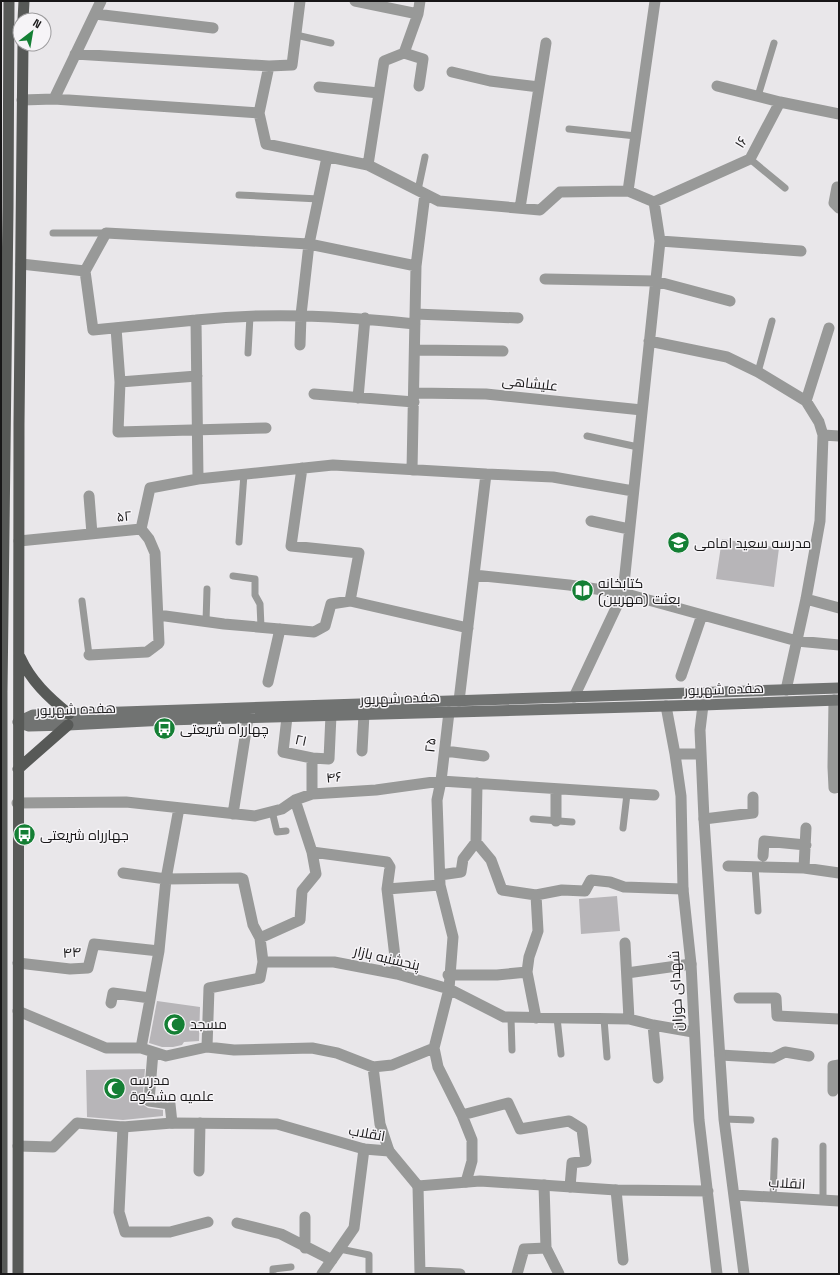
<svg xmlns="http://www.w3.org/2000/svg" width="840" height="1275" font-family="'Space Grotesk',Cairo,sans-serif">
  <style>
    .building { fill: #b7b5b8 }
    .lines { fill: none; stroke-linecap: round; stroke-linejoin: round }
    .service { stroke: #989998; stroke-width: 7 }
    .minor { stroke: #989998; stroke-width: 11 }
    .tertiary { stroke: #989998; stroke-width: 11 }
    .secondary { stroke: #717372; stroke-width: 11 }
    .primary { stroke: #575957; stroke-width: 11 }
    .labels { text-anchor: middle; stroke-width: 3; stroke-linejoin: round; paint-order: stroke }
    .street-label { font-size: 14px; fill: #181718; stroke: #f6f4f7 }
    .poi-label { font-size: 14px; fill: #181718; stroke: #f6f4f7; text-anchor: start }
  </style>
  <rect width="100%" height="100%" fill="#e9e7ea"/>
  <path class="building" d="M722 539 779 548 774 587 716 579Z
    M617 896 620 931 581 934 579 899Z
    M157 1001 200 1007 199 1041 184 1042 182 1045 173 1047H162L149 1043Z
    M145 1069 142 1104 148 1108 163 1110V1116L123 1120 87 1117 86 1070Z"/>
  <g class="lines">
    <path class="service" d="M296 35 331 43
      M758 96 774 43
      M569 129 636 136
      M750 159 785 188
      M418 190 425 157
      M239 195 319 199
      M53 233H106
      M248 353 250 316
      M758 372 772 321
      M587 436 638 447
      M239 542 244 474
      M233 576 255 579V595L260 604 261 627
      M82 601 89 655
      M206 622 207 589
      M272 811 277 832 286 831
      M533 819 572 822
      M623 828 627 794
      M755 867 758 911
      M511 1018 512 1050
      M557 1018 561 1054
      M604 1019 607 1057
      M724 1119 751 1120
      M823 1146V1200
      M773 1198 775 1141
      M340 1249 369 1255V1272
      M273 1274V1269L291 1267"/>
    <path class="minor" d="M355 1 418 14
      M95 14 213 28
      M404 53 423 59 419 86
      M75 54 269 66 292 65 300 1
      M269 66 259 113 266 144 368 165 439 201 540 210 560 192 628 191
      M452 72 490 81 539 87
      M717 86 780 102
      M319 87 379 93
      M54 99 259 113
      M22 100 54 99 101 1
      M368 165 384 61 404 53 418 14 420 1
      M837 187 834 203 839 208
      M654 202 750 159 780 102 839 114
      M520 208 546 43
      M660 241 801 251
      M21 264 85 271 93 330 196 320 198 479 333 465 486 474 459 701
      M85 271 106 233 309 244 327 157
      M545 279 655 281 730 301
      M415 314 518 318
      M196 320C270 312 342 316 415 324
      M116 328 120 382
      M649 341 727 357 758 372 806 401 819 422 823 435 820 521 806 599 786 690
      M300 345 301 315 309 244 416 266
      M415 350 503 351
      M197 376 120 382 118 432 266 428
      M414 393 486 394 642 410
      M314 394 414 402
      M358 398 365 318
      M806 401 829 328
      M823 435 839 436
      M302 468 291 546 359 553 350 601
      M412 470 416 266 425 194
      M486 474 553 477 633 491
      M89 496 92 534
      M591 521 629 529
      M19 541 141 529 150 488 198 479
      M474 575 569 585 623 593 797 641 839 645
      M806 599 839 608
      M158 615 224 624 314 632 325 626 331 604 350 601 468 628
      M89 655 147 652 159 643 155 553 149 539 141 529
      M681 676 702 615
      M268 682 280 629
      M574 697 623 593 660 241 654 202 628 191 655 1
      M834 700 833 767 834 788 839 787
      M449 712 441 781 437 800 440 885 453 937 449 989 434 1048 438 1067 462 1115 472 1140V1161L466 1182
      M287 717 283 752 312 758V794
      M362 751 364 714
      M445 751 484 756
      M312 758 329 759 331 715
      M477 783 476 842 491 860 502 890 536 895 562 890 585 891 591 880 610 882 624 887 683 889
      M556 789V821
      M17 803 126 802 255 816 282 809 295 800 312 794 376 790 441 781 654 795
      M233 814 248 718
      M704 819 753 813V797
      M312 852 387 862 390 867 387 889 397 974
      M763 856 764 841 806 845
      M728 866 804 868 839 873
      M804 868 806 828
      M123 873 166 879 240 878 243 879 253 925 260 938 263 962
      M440 875 461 872 463 859 476 842
      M387 889 440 885
      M536 895 538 931 529 957 527 972 536 1018
      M260 938 300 920 302 891 316 874 312 852 295 800
      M625 943 629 1019
      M18 963 70 969 88 968 94 944 159 951
      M627 973 691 964
      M448 975H497L527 972
      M739 998H776L777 1016 839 1019
      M111 1003 113 993 150 998
      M18 1011 106 1048H141L159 951 166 879 179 808
      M653 1025 658 1078
      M207 1047 234 1050 312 1048 337 1053 373 1067 392 1065 434 1048
      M141 1048 166 1056 207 1047 209 988 260 978 263 962H334L397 974 449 989 504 1017 629 1019 653 1025 693 1032
      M153 1052 149 1101 170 1104 172 1123
      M720 1055 773 1058 785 1052 809 1056
      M373 1067 380 1124 389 1151
      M833 1091V1066L839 1065
      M462 1115 508 1103 520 1129 569 1121 582 1129 586 1161 572 1163 570 1187
      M123 1127 119 1212 125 1232H170L208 1222
      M199 1171 200 1123
      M544 1185 546 1248 559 1274
      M418 1186 420 1274
      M616 1190 623 1260
      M237 1223 281 1234 332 1260
      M305 1248V1217
      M420 1272 460 1274
      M322 1274 354 1228 364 1149
      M517 1274 524 1249 546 1248"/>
    <path class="tertiary" d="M703 705 700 730 704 819 724 1119 744 1274
      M666 706 675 754 681 796 683 889 691 964 699 1120 717 1274
      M675 754H701
      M18 1146 53 1147 77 1123 123 1127 172 1123 277 1124 364 1149 389 1151 418 1186 480 1181 616 1190 708 1191
      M734 1195 839 1201"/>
    <path class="secondary" d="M18 722 33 715 839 688
      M18 722 29 726 68 725 166 720 703 705 839 700"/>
    <path class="primary" d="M23 20 24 1
      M20 657C31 681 48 697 69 714
      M18 769 68 725
      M2 1274V692L8 207 9 1
      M18 1274 19 424 23 44"/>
  </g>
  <defs>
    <symbol id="school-disc" viewBox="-11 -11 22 22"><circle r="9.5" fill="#147f34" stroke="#f6f4f7"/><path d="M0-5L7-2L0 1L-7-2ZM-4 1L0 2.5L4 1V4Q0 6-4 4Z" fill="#fff"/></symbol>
    <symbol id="library-disc" viewBox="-11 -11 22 22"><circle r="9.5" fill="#147f34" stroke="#f6f4f7"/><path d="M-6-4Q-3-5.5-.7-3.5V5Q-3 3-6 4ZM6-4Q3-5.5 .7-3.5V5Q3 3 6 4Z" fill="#fff"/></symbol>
    <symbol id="bus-disc" viewBox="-11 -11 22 22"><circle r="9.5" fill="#147f34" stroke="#f6f4f7"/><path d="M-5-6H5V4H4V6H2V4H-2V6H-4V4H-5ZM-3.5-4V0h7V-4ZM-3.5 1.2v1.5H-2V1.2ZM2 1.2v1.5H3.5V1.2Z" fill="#fff"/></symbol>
    <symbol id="mosque-disc" viewBox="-11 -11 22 22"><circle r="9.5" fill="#147f34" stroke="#f6f4f7"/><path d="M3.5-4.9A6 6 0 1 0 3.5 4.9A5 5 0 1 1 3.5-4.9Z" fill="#fff"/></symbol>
  </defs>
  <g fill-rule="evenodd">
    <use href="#school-disc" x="666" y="530" width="25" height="25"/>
    <use href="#library-disc" x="570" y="578" width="25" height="25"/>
    <use href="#bus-disc" x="152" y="716" width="25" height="25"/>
    <use href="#bus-disc" x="12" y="822" width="25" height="25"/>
    <use href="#mosque-disc" x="162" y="1012" width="25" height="25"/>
    <use href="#mosque-disc" x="102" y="1076" width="25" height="25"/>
  </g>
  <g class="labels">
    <g class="street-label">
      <text transform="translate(741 142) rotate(-58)" y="5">۱۶</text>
      <text transform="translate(530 383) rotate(6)" y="5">علیشاهی</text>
      <text transform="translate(124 516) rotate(-5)" y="5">۵۲</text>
      <text transform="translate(724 689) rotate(-2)" y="5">هفده شهریور</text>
      <text transform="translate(400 698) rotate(-2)" y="5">هفده شهریور</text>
      <text transform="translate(76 709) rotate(-2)" y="5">هفده شهریور</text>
      <text transform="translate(301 740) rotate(12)" y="5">۲۱</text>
      <text transform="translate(430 745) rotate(-84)" y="5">۲۵</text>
      <text transform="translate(334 777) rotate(-5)" y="5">۴۶</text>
      <text transform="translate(72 952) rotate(-4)" y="5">۴۴</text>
      <text transform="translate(387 958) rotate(13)" y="5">پنجشنبه بازار</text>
      <text transform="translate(676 991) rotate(-93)" y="5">شهدای خوزان</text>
      <text transform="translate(367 1133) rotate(10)" y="5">انقلاب</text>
      <text transform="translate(787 1183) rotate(3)" y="5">انقلاب</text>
    </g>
    <g class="poi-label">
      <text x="694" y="548">مدرسه سعید امامی</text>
      <text x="598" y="588">کتابخانه<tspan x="598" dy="16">بعثت (مهربین)</tspan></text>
      <text x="180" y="734">چهارراه شریعتی</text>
      <text x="40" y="840">جهارراه شریعتی</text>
      <text x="190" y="1029">مسجد</text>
      <text x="130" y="1085">مدرسه<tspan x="130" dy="16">علمیه مشکوة</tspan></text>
    </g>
  </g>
  <rect width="840" height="1275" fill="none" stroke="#181718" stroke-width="4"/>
  <g transform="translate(32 32) rotate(31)"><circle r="19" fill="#f6f4f7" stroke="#9d9c9e"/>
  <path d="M0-3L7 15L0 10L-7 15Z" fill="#147f34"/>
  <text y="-6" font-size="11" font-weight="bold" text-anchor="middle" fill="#181718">N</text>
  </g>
</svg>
